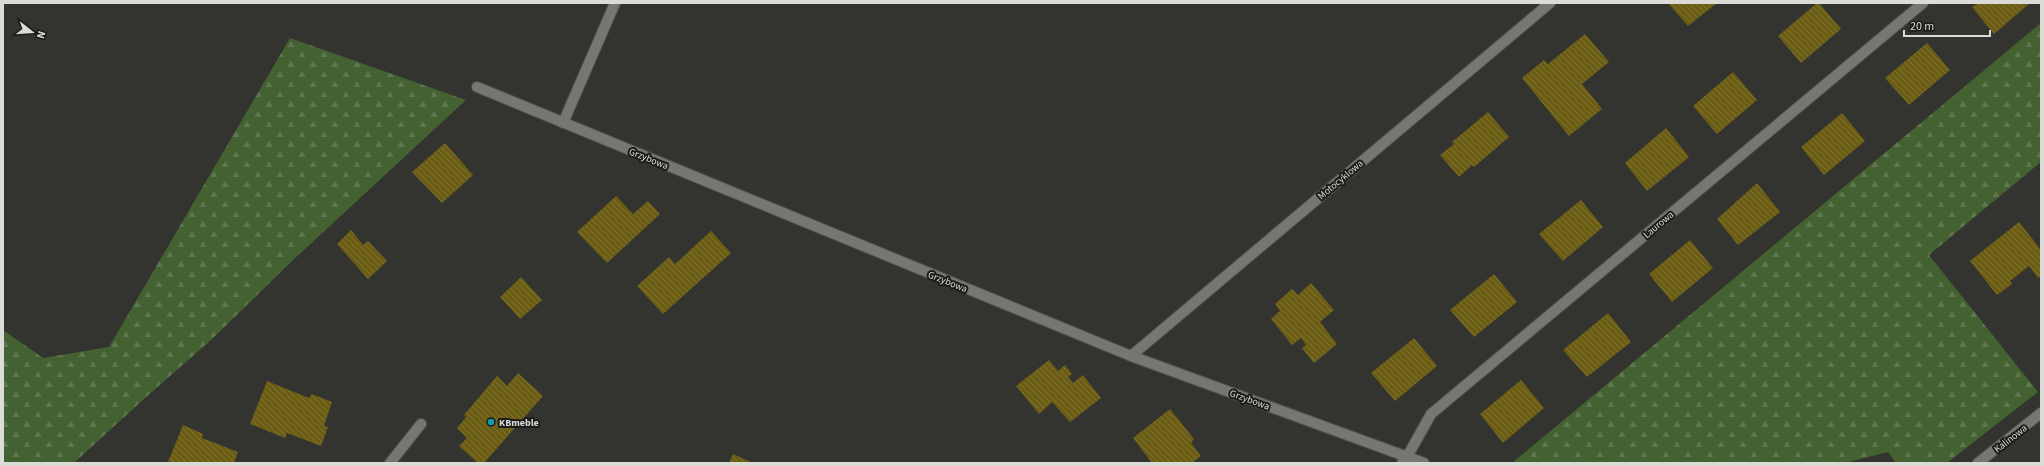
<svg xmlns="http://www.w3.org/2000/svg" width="2044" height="466" font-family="'Source Sans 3',sans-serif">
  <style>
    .forest { fill: url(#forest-firs) }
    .building { fill: url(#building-back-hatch) }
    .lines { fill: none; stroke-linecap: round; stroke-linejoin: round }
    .service-casing { stroke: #51514d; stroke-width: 12 }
    .minor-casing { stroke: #51514d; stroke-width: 12 }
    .service { stroke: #777672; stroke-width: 10 }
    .minor { stroke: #777672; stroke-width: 10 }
    .culture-dot { fill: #0f9aa8; stroke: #1b1b19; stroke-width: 1.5 }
    .labels { text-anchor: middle; stroke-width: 4; stroke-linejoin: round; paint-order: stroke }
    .street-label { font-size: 10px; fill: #dbdbd8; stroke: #1b1b19 }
    .poi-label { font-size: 10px; font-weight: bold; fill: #dbdbd8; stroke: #1b1b19; text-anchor: start }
  </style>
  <defs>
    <pattern id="forest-firs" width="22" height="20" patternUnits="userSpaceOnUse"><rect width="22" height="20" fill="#436131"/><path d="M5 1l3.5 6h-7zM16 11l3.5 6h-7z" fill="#5e774e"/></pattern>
    <pattern id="building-back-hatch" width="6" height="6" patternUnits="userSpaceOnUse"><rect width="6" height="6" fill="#6b5d13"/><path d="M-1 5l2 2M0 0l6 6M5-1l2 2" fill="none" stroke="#807435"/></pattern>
  </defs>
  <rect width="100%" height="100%" fill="#33332f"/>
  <path class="forest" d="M2041 23V162L1929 255 2038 392 1947 463H1896L1888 452 1845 463H1512Z
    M290 38 466 100 291 262 210 341 145 398 74 463H3V330L43 358 109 347Z"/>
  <path class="building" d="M1668 3H1717L1688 26Z
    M1817 3H1819L1841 29 1801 63 1778 36Z
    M1978 3H2030L1994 34 1972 7Z
    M1585 34 1609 62 1582 84 1602 109 1569 136 1522 78 1544 60 1548 64Z
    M1927 43 1950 70 1909 105 1885 78Z
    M1733 72 1757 100 1717 134 1693 106Z
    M1488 112 1509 137 1474 167 1472 165 1459 177 1440 155 1454 144 1452 142Z
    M1842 113 1865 141 1824 175 1801 147Z
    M1666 128 1689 157 1647 191 1625 163Z
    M445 143 473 175 442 203 412 172Z
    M1757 183 1780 212 1738 245 1717 219Z
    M616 196 633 214 648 201 660 214 607 263 577 232Z
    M1581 200 1603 227 1563 261 1539 234Z
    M2019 222 2041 250V276L2038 278 2029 266 2010 281 2012 284 1997 295 1970 261Z
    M351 230 363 245 368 241 387 261 368 279 337 244Z
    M711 231 731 253 663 314 637 286 669 257 675 264Z
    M1690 240 1713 268 1672 302 1649 274Z
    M1494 274 1517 302 1474 337 1450 310Z
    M521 277 542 300 520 319 500 297Z
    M1311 283 1334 310 1320 322 1337 344 1314 363 1302 348 1306 345 1301 338 1292 345 1271 319 1280 311 1275 304 1292 289 1298 295Z
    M1608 313 1631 342 1587 377 1563 350Z
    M1414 338 1437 366 1395 401 1371 373Z
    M1049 360 1058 371 1065 365 1072 374 1068 377 1073 383 1083 375 1101 398 1070 422 1052 402 1039 414 1016 386Z
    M518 373 543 396 484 463H478L459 446 467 438 457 428 466 417 464 415 497 376 507 386Z
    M1521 380 1544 408 1503 443 1480 414Z
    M267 381 309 398 312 394 332 402 324 426 328 427 321 446 287 433 285 438 250 424Z
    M1170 409 1194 439 1191 443 1201 456 1192 463H1152L1133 438Z
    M183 425 203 434 202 438 238 452 234 463 168 462Z
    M733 454 753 463H729Z"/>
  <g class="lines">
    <defs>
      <path id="service" d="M563 123 615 3
        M390 463 421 424
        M1402 463 1407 457"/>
      <path id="minor" d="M477 87 1131 356 1424 463
        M1131 356 1550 3
        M1407 457 1431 414 1923 3
        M1978 463 2041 413"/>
    </defs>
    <use href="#service" class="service-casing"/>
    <use href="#minor" class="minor-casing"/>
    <use href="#service" class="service"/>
    <use href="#minor" class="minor"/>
  </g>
  <circle class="culture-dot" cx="491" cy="422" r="4"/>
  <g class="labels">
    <g class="street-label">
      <text transform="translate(649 158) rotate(22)" y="4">Grzybowa</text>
      <text transform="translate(1340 179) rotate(-40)" y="4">Motocyklowa</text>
      <text transform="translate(1658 224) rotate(-40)" y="4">Laurowa</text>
      <text transform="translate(948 281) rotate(22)" y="4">Grzybowa</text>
      <text transform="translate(1250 399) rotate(20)" y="4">Grzybowa</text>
      <text transform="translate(2010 438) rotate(-38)" y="4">Kalinowa</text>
    </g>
    <g class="poi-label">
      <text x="499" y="426">KBmeble</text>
    </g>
  </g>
  <rect width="2044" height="466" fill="none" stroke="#dbdbd8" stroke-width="8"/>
  <g transform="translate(32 32) rotate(107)" stroke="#1b1b19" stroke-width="3" paint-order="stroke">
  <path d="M0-3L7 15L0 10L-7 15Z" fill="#dbdbd8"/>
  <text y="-6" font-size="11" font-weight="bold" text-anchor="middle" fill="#dbdbd8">N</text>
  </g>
  <path d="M1904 30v6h86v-6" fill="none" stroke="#dbdbd8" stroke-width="2"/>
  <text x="1910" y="30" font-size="12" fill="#dbdbd8" stroke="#1b1b19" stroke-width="3" paint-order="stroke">20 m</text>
</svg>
